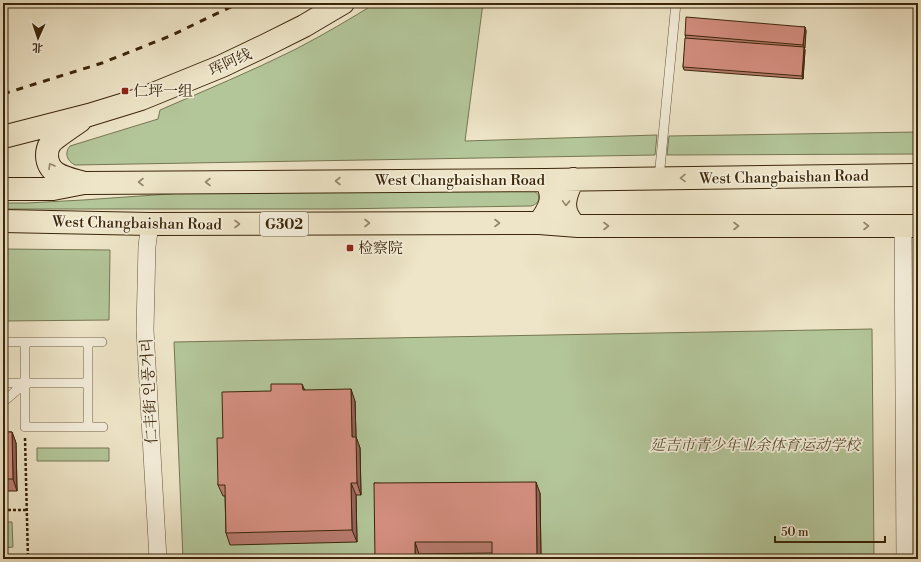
<svg xmlns="http://www.w3.org/2000/svg" width="921" height="562" font-family="'Libre Bodoni','Noto Serif SC','Noto Serif KR',serif">
  <style>
    .green { fill: #b3c69a; stroke: #777652 }
    .lines { fill: none; stroke-linecap: round; stroke-linejoin: round }
    .service-casing { stroke: #685639; stroke-width: 10 }
    .minor-casing { stroke: #685639; stroke-width: 18 }
    .primary-casing { stroke: #3b2609; stroke-width: 24 }
    .trunk-casing { stroke: #3b2609; stroke-width: 24 }
    .path { stroke: #3b2609; stroke-width: 2.5; stroke-dasharray: 3 2; stroke-linecap: butt }
    .service { stroke: #f4eedb; stroke-width: 9 }
    .minor { stroke: #f4eedb; stroke-width: 17 }
    .primary { stroke: #eee5c8; stroke-width: 22 }
    .trunk { stroke: #eee5c8; stroke-width: 22 }
    .rail { stroke: #3b2609; stroke-width: 3; stroke-dasharray: 7 7; stroke-linecap: butt }
    .wall { fill: #b77b6f; stroke: #3b2609 }
    .shaded-wall { fill: #95645a; stroke: #3b2609 }
    .building { fill: #d58f81; stroke: #3b2609 }
    .oneway { stroke: #948668 }
    .poi-dot { fill: #8f2418; stroke: #f4eedb; stroke-width: 1.5 }
    .labels { text-anchor: middle; stroke-width: 3.5; stroke-linejoin: round; paint-order: stroke }
    .shield { fill: #f4eedb; stroke: #726248; stroke-width: 1 }
    .shield-label { font-size: 14px; font-weight: bold; fill: #3b2609 }
    .street-label { font-size: 15px; fill: #3b2609; stroke: #f4eedb }
    .poi-label { font-size: 15px; fill: #3b2609; stroke: #f4eedb; text-anchor: start }
    .park-label { font-size: 15px; font-style: italic; fill: #594e2d; stroke: #f4eedb }
  </style>
  <rect width="100%" height="100%" fill="#eee5c8"/>
  <filter id="stains"><feTurbulence type="fractalNoise" baseFrequency=".005" numOctaves="4"/><feColorMatrix values="0 0 0 0 .2 0 0 0 0 .09 0 0 0 0 .02 0 0 0 .5 -.17"/></filter>
  <radialGradient id="worn" r=".72"><stop offset=".6" stop-color="#630" stop-opacity="0"/><stop offset="1" stop-color="#630" stop-opacity=".3"/></radialGradient>
  <path class="green" d="M376 3H483L465 141 657 135 655 155 75 165C67 161 64 153 70 146L158 119 160 110C206 90 252 71 296 49 323 35 350 19 376 3Z
    M918 132V154L667 155 669 136Z
    M531 190C541 193 542 203 531 206L332 209H3V203H27L83 200 183 193Z
    M3 249 110 250 109 320 3 321Z
    M872 329 874 559H183L174 342Z
    M37 448H109V461H37Z
    M3 522H12L13 547 3 548Z"/>
  <g class="lines">
    <defs>
      <path id="service" d="M659 178 676 3
        M3 342H102
        M88 342V427
        M25 343V427H103
        M3 383H88
        M3 402 25 383"/>
      <path id="minor" d="M150 224 147 246 145 330 158 559
        M903 226 905 559"/>
      <path id="primary" d="M573 179C565 196 559 211 576 226
        M545 180 918 175
        M539 223 578 226H918"/>
      <path id="trunk" d="M80 121C73 126 53 139 50 144 48 147 47 152 47 156 48 176 68 178 84 183
        M3 137 89 115 141 99 222 66 266 45 304 26 343 3
        M3 189H53L84 183 545 180C556 197 550 208 539 223L150 224 3 221"/>
    </defs>
    <use href="#service" class="service-casing"/>
    <use href="#minor" class="minor-casing"/>
    <use href="#primary" class="primary-casing"/>
    <use href="#trunk" class="trunk-casing"/>
    <path class="path" d="M25 438 28 559
      M3 510H27"/>
    <use href="#service" class="service"/>
    <use href="#minor" class="minor"/>
    <use href="#primary" class="primary"/>
    <use href="#trunk" class="trunk"/>
    <path class="rail" d="M3 94 102 63 170 36 239 3"/>
  </g>
  <path class="wall" d="M805 27 806 31 804 48 805 50 803 79 684 70 683 67 686 38 685 35Z
    M305 390 355 401 356 437 360 448 361 495H356L357 542 230 545 226 533 225 496H223L218 485 223 438Z
    M3 432H12L16 443 17 491H3Z
    M374 483 540 493 541 559H492V553L419 554Z"/>
  <path class="shaded-wall" d="M805 27 806 31 805 48 803 45Z
    M804 47 805 50 803 79 802 76Z
    M302 384 307 395 303 390Z
    M351 389 355 401 356 437 360 448 361 495 357 483 352 437Z
    M12 432 16 443 17 491 13 479Z
    M536 482 540 493 541 559H537Z
    M351 483 356 495 357 542 352 530Z
    M415 542 419 554V559H415Z"/>
  <path class="building" d="M686 17 805 27 803 45 685 35Z
    M685 38 804 47 802 76 683 67Z
    M271 384H302L303 390 351 389 352 437H356L357 483H351L352 530 226 533 225 485H218L217 438H223L222 392 271 391Z
    M3 432H12L13 479H3Z
    M536 482 537 559H492V542H415V559H375L374 483Z"/>
  <defs><path id="oneway-chevron" d="M-2-3.5L2.5 0L-2 3.5" fill="none" stroke-width="1.6" stroke-linecap="round" stroke-linejoin="round"/></defs>
  <g class="oneway">
    <use href="#oneway-chevron" transform="translate(51 166) rotate(-120)"/>
    <use href="#oneway-chevron" transform="translate(683 178) rotate(179)"/>
    <use href="#oneway-chevron" transform="translate(338 181) rotate(180)"/>
    <use href="#oneway-chevron" transform="translate(141 182) rotate(180)"/>
    <use href="#oneway-chevron" transform="translate(208 182) rotate(180)"/>
    <use href="#oneway-chevron" transform="translate(566 203) rotate(92)"/>
    <use href="#oneway-chevron" transform="translate(367 223)"/>
    <use href="#oneway-chevron" transform="translate(497 223)"/>
    <use href="#oneway-chevron" transform="translate(237 224)"/>
    <use href="#oneway-chevron" transform="translate(606 226)"/>
    <use href="#oneway-chevron" transform="translate(736 226)"/>
    <use href="#oneway-chevron" transform="translate(866 226)"/>
  </g>
  <g class="poi-dot">
    <rect x="121" y="87" width="8" height="8" rx="2"/>
    <rect x="346" y="244" width="8" height="8" rx="2"/>
  </g>
  <g class="labels">
    <rect class="shield" x="260" y="212" width="48" height="24" rx="3"/>
    <g class="shield-label">
      <text x="284" y="229">G302</text>
    </g>
    <g class="street-label">
      <text transform="translate(230 62) rotate(-24)" y="5">珲阿线</text>
      <text transform="translate(784 177) rotate(-1)" y="5">West Changbaishan Road</text>
      <text x="460" y="185">West Changbaishan Road</text>
      <text transform="translate(137 223) rotate(1)" y="5">West Changbaishan Road</text>
      <text transform="translate(149 391) rotate(-93)" y="5">仁丰街 인풍거리</text>
    </g>
    <g class="poi-label">
      <text x="133" y="96">仁坪一组</text>
      <text x="358" y="253">检察院</text>
    </g>
    <g class="park-label">
      <text x="755" y="450">延吉市青少年业余体育运动学校</text>
    </g>
  </g>
  <rect width="921" height="562" fill="none" stroke="#eee5c8" stroke-width="16"/>
  <rect x="4" y="4" width="913" height="554" fill="none" stroke="#3b2609" stroke-width="2"/>
  <rect x="8" y="8" width="905" height="546" fill="none" stroke="#3b2609"/>
  <g transform="translate(38 38) rotate(183)" stroke="#f4eedb" stroke-width="3" paint-order="stroke">
  <path d="M0-3L7 15L0 10L-7 15Z" fill="#3b2609"/>
  <text y="-6" font-size="11" font-weight="bold" text-anchor="middle" fill="#3b2609">北</text>
  </g>
  <path d="M775 536v6h110v-6" fill="none" stroke="#3b2609" stroke-width="2"/>
  <text x="781" y="536" font-size="12" fill="#3b2609" stroke="#f4eedb" stroke-width="3" paint-order="stroke">50 m</text>
  <rect width="100%" height="100%" filter="url(#stains)"/>
  <rect width="100%" height="100%" fill="url(#worn)"/>
</svg>
